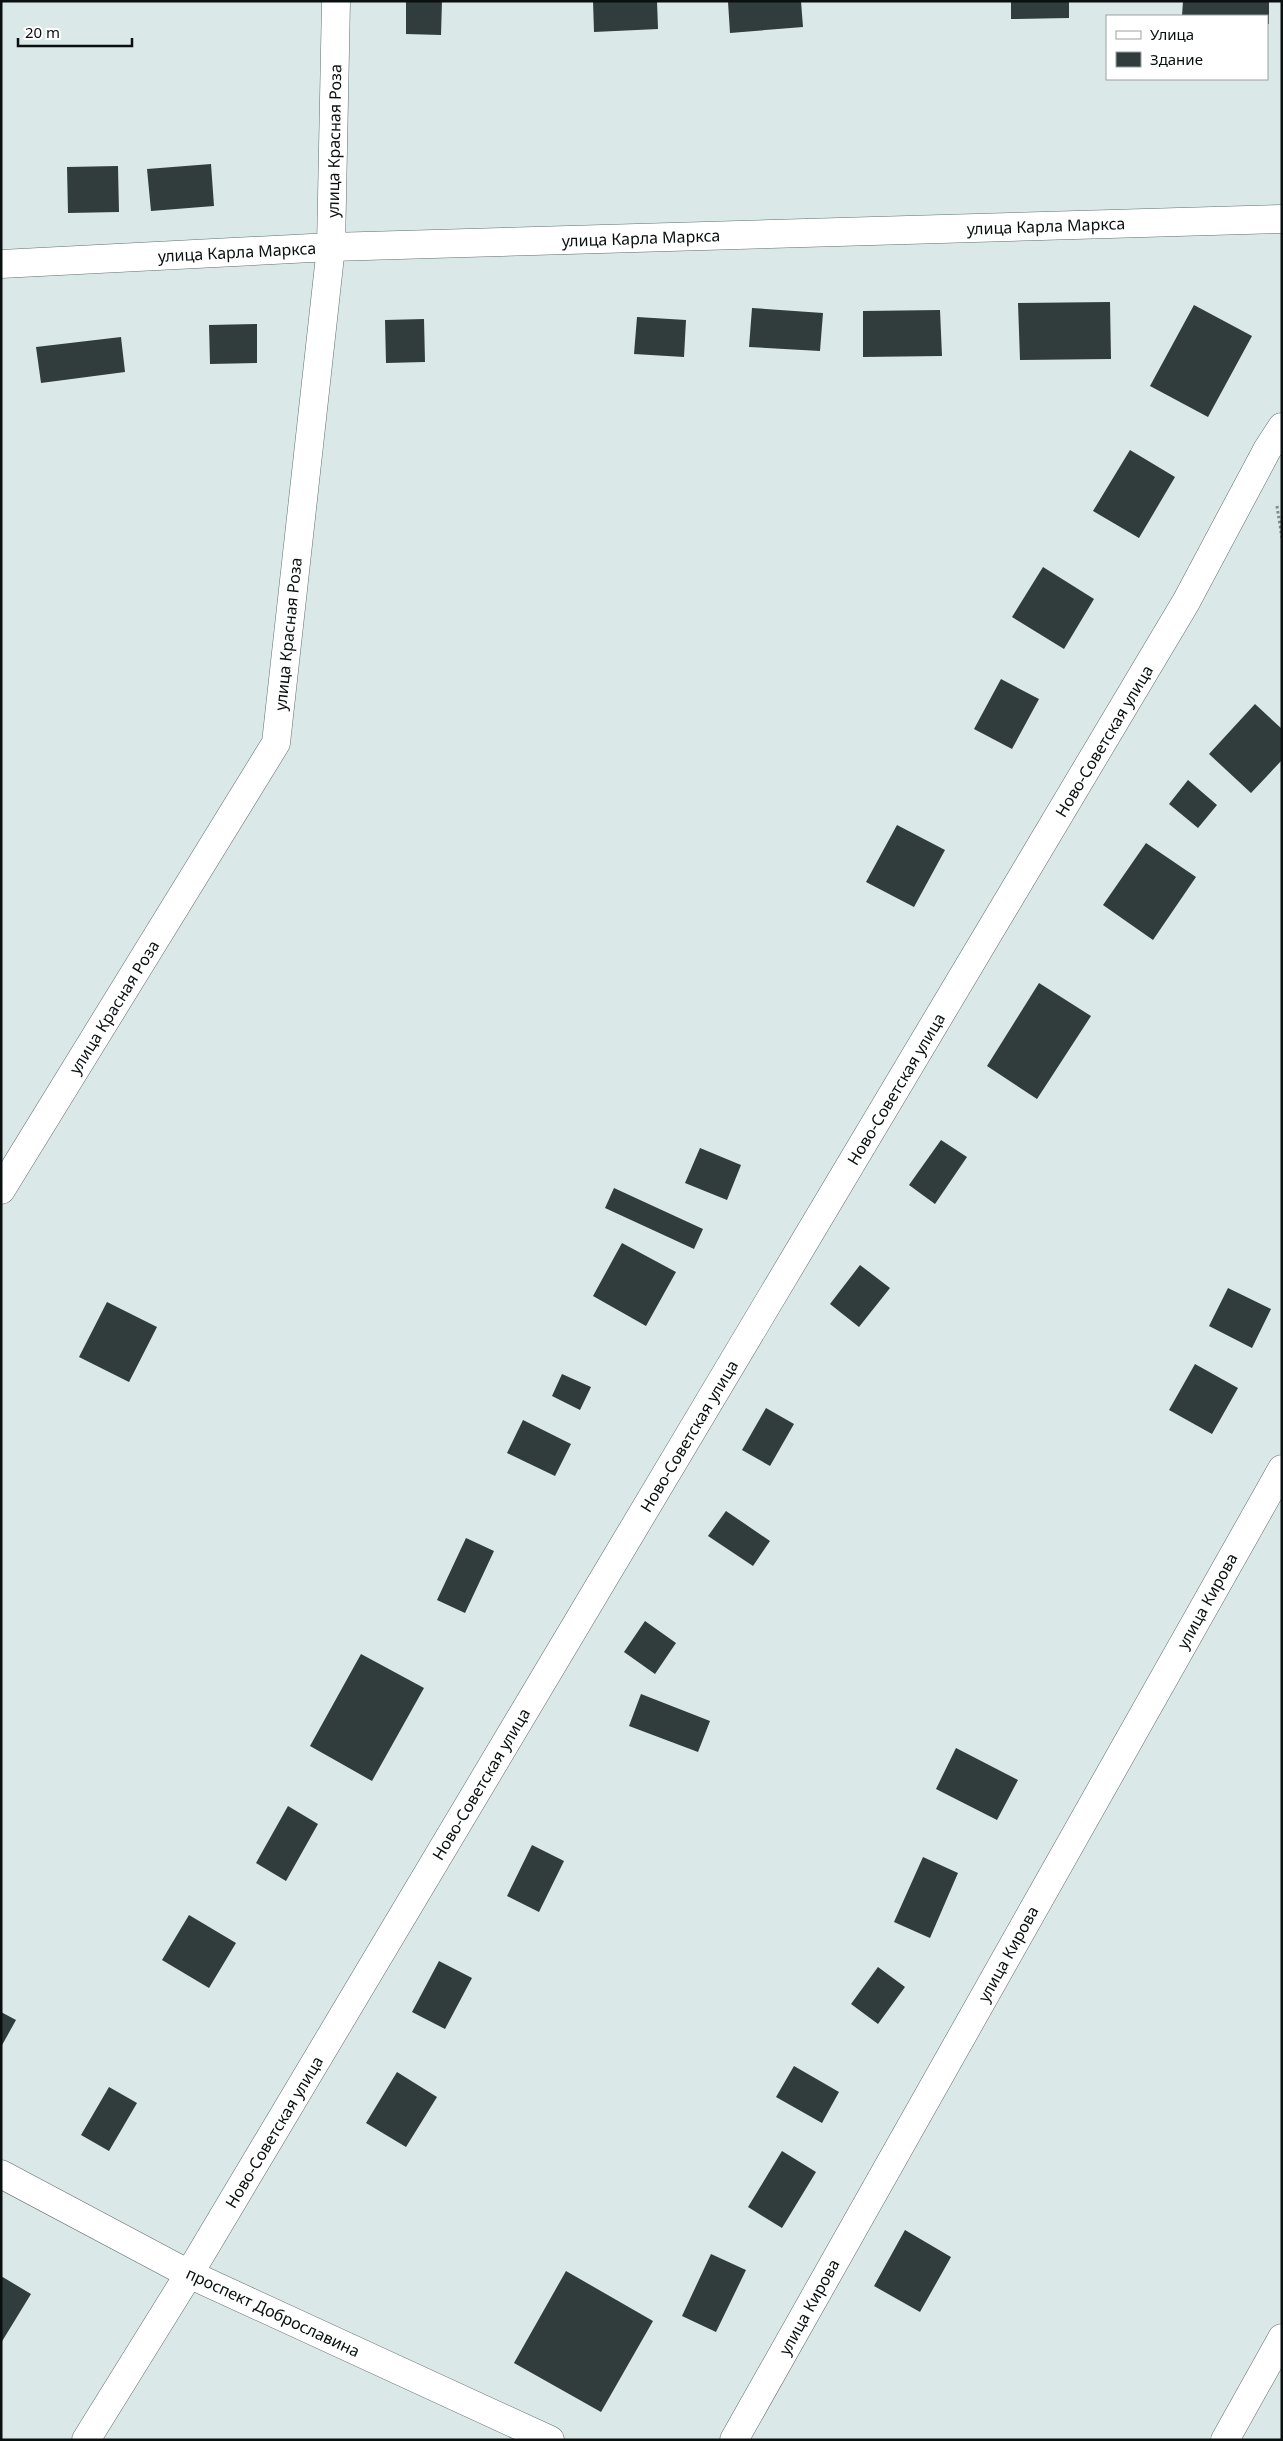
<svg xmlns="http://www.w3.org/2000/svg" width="1283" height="2441" font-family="'Noto Sans',sans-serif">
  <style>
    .building { fill: #313d3c }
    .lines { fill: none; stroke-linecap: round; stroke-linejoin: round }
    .street-casing { stroke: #626e6e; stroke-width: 29 }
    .secondary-casing { stroke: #626e6e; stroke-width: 29 }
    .path { stroke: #818c8b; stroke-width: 3; stroke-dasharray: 2.5 2.5; stroke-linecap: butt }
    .street { stroke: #fff; stroke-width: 28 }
    .secondary { stroke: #fff; stroke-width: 28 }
    .labels { text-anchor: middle; stroke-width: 5; stroke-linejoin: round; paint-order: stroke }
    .street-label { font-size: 16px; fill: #0a0f0f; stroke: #fff }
  </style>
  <rect width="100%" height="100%" fill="#dae8e7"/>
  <path class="building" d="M406 1H442L441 35 406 34Z
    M593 1H657L658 29 594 32Z
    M801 1 803 27 730 33 728 2Z
    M1011 1H1069V18L1011 19Z
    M1183 1H1269V24H1267V16H1182Z
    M211 164 214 206 151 211 147 169Z
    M118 166 119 212 68 213 67 167Z
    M1110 302 1111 359 1020 360 1018 303Z
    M1194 305 1252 336 1208 417 1150 386Z
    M752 308 823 313 820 351 749 347Z
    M940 310 942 356 863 357V311Z
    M637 317 686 320 684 357 634 354Z
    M424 319 425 362 386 363 385 320Z
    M257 324V363L210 364 209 325Z
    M121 337 125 372 41 383 36 347Z
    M1130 450 1175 477 1139 538 1093 511Z
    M1043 567 1094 599 1064 649 1012 617Z
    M1001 679 1039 699 1012 749 974 729Z
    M1255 704 1282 729V760L1251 793 1209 754Z
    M1188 780 1217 805 1198 828 1169 804Z
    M897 825 945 850 914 907 866 882Z
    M1146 843 1196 877 1153 940 1103 905Z
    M1039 983 1091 1016 1037 1099 987 1066Z
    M941 1140 967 1157 935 1204 909 1185Z
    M700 1148 741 1165 727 1200 685 1183Z
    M614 1188 703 1229 694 1249 605 1208Z
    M622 1243 676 1272 646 1326 593 1296Z
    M860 1265 890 1288 859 1327 830 1304Z
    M1228 1288 1271 1309 1252 1348 1209 1326Z
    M107 1302 157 1327 129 1382 79 1357Z
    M1195 1364 1238 1388 1212 1434 1169 1410Z
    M562 1374 591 1387 580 1410 552 1396Z
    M766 1408 794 1424 770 1466 742 1450Z
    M523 1420 571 1444 555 1476 507 1453Z
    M726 1511 770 1541 753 1566 708 1536Z
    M466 1538 494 1551 465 1613 437 1600Z
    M645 1621 676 1643 655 1674 624 1652Z
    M361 1654 424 1688 372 1781 310 1746Z
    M641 1694 710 1721 698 1752 629 1726Z
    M956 1748 1018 1780 997 1820 936 1789Z
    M288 1806 318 1824 286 1881 256 1863Z
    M532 1845 564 1861 539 1912 507 1896Z
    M923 1857 958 1873 930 1938 894 1922Z
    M189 1915 236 1943 209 1988 162 1960Z
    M439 1961 472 1978 445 2029 412 2012Z
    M878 1967 905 1987 878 2024 851 2004Z
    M1 2012 16 2020 1 2047Z
    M794 2066 839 2092 822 2123 776 2097Z
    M397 2072 437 2097 406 2147 366 2123Z
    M109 2087 137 2103 109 2151 81 2135Z
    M782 2151 816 2172 782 2228 748 2207Z
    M905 2230 951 2257 920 2312 874 2286Z
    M711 2254 746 2270 716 2332 682 2316Z
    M566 2271 653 2321 601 2412 514 2363Z
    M1 2276 31 2294 1 2343Z"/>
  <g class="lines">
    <defs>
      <path id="street" d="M1 264 331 247 1282 219
        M1 1190 276 743 331 247 336 1
        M86 2440 189 2274 1186 602 1267 450 1282 427
        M734 2440 1282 1469
        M1225 2440 1282 2338"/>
      <path id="secondary" d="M1 2174 189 2274 550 2440"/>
    </defs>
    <use href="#street" class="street-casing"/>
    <use href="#secondary" class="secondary-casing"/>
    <path class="path" d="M1277 506 1282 538"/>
    <use href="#street" class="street"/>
    <use href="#secondary" class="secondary"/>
  </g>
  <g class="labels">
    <g class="street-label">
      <text transform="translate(334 141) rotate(-89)" y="6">улица Красная Роза</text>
      <text transform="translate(1046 226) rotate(-2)" y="6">улица Карла Маркса</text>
      <text transform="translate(641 238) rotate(-2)" y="6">улица Карла Маркса</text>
      <text transform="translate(237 252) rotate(-3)" y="6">улица Карла Маркса</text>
      <text transform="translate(288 634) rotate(-84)" y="6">улица Красная Роза</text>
      <text transform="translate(1104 741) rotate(-59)" y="6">Ново-Советская улица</text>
      <text transform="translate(114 1007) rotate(-58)" y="6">улица Красная Роза</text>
      <text transform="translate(896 1089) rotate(-59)" y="6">Ново-Советская улица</text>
      <text transform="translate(689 1436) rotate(-59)" y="6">Ново-Советская улица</text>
      <text transform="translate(1207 1601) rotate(-61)" y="6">улица Кирова</text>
      <text transform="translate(481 1784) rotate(-59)" y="6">Ново-Советская улица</text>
      <text transform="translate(1008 1954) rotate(-61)" y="6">улица Кирова</text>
      <text transform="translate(274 2132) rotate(-59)" y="6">Ново-Советская улица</text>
      <text transform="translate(809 2307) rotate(-61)" y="6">улица Кирова</text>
      <text transform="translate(273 2312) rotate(25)" y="6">проспект Доброславина</text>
    </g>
  </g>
  <rect width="1283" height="2441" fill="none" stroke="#0a0f0f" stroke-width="5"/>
  <rect x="1106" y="15" width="162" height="65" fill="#ffffff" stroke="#9d9f9f"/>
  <rect x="1116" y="31" width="25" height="8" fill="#ffffff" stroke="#9d9f9f"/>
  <text x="1150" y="40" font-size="15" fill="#0a0f0f">Улица</text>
  <rect x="1116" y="52" width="25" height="15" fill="#313d3c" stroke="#9d9f9f"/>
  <text x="1150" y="65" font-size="15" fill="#0a0f0f">Здание</text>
  <path d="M18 38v8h114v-8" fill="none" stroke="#0a0f0f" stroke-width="2.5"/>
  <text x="25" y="38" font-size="15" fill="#0a0f0f" stroke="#ffffff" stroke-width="4" paint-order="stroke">20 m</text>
</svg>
